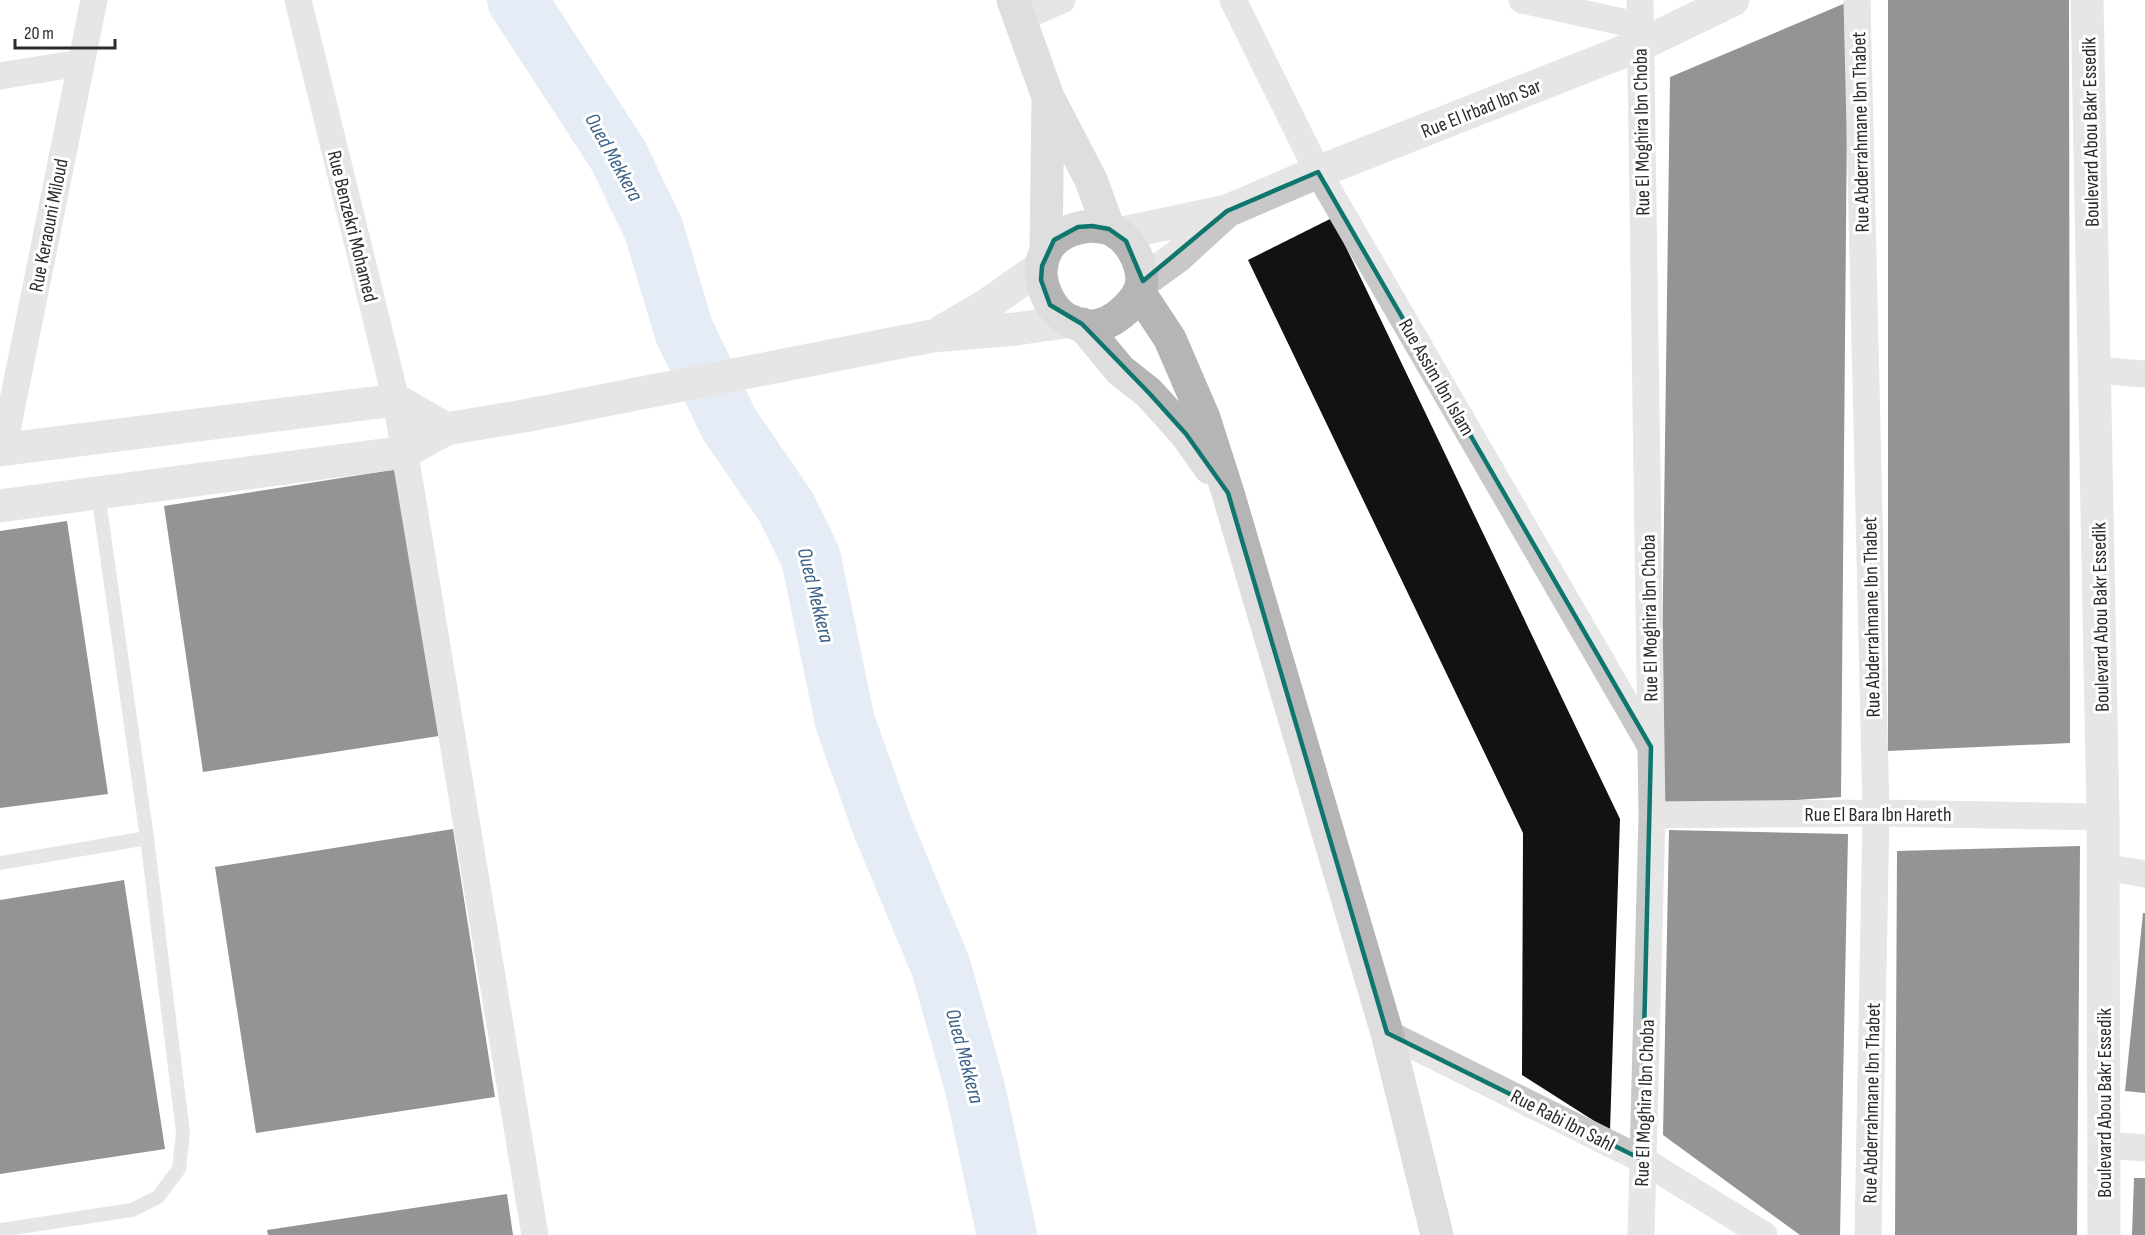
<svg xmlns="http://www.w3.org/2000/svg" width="2145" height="1235" font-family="'Sofia Sans Condensed',sans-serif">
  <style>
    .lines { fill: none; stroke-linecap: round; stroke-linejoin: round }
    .river { stroke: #c5d6e9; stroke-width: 60 }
    .building { fill: #121212 }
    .service { stroke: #c8c8c8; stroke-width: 14 }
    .minor { stroke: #c8c8c8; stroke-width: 27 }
    .tertiary { stroke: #c8c8c8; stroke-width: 33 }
    .secondary { stroke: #b5b5b5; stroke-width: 33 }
    .marked { fill: none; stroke: #0f766e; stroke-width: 4.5; stroke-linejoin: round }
    .labels { text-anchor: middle; stroke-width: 6; stroke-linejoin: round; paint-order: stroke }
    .street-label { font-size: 20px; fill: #2b2b2b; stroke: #fff }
    .water-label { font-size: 21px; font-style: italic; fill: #3d6289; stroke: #fff }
  </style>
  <rect width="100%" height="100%" fill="#fff"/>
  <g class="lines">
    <path class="river" d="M517 0 618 155 654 230 684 331 729 424 786 507 811 558 845 722 883 828 941 967 975 1088 1007 1235"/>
  </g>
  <path class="building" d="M1888 0H2069L2070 743 1888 751Z
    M1848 2 1841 797 1660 809 1670 77Z
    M1332 218 1620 819 1610 1131 1522 1075 1523 833 1248 260Z
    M398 469 439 736 203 772 164 506Z
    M67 521 108 794 0 808V531Z
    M453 829 495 1097 256 1133 215 867Z
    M1669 830 1848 834 1840 1235H1800L1663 1135Z
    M2080 846 2077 1235H1895L1897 851Z
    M124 880 165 1149 0 1174V900Z
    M2143 913H2145V1093L2125 1091Z
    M2134 1178H2145V1235H2132Z
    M507 1194 513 1235H268L267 1230Z"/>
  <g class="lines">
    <path class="service" d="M0 863 147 838
      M0 1230 132 1210 158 1197 179 1169 183 1133 147 838 98 493"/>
    <path class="minor" d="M298 0 396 400 535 1235
      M1233 0 1318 172 1650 745
      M1522 0 1641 26
      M1640 0 1652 815 1641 1235
      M1857 0 1876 813 1868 1235
      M1021 18 1062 0
      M0 76 80 63
      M2095 370 2145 374
      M3 450 94 0
      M1652 815 1876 813 2103 817
      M2103 867 2145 874
      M1387 1033 1641 1159 1764 1235
      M2104 1145 2145 1148"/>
    <path class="tertiary" d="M2087 0 2103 817 2104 1235
      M1118 234 1227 211 1318 172 1640 45 1733 0
      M1142 282 1178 256 1227 211
      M942 331 985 306 1042 266
      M0 450 396 400 446 429
      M0 506 405 452 446 429 524 416 932 336 1016 329 1072 321"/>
    <path class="secondary" d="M1013 0 1048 97 1091 180 1109 229
      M1092 226C1097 227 1104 227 1110 229 1129 237 1142 261 1142 281 1141 292 1133 302 1126 309 1059 374 992 234 1092 226Z
      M1046 252 1048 102
      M1139 292 1170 339 1204 418 1228 493 1387 1033 1437 1235
      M1082 324 1120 370 1149 393 1186 434 1210 468"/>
  </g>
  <path d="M0 0H2145V1235H0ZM1318 172 1651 747 1641 1159 1387 1033 1228 493 1186 434 1149 393 1082 324 1050 305 1041 280 1042 266 1054 240 1078 227 1092 226 1109 229 1126 241 1143 281 1227 211Z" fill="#fff" fill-opacity=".55" fill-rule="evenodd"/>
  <path class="marked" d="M1318 172 1651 747 1641 1159 1387 1033 1228 493 1186 434 1149 393 1082 324 1050 305 1041 280 1042 266 1054 240 1078 227 1092 226 1109 229 1126 241 1143 281 1227 211Z"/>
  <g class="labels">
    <g class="street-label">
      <text transform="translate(1481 108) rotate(-22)" y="7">Rue El Irbad Ibn Sar</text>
      <text transform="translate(1641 132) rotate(-91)" y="7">Rue El Moghira Ibn Choba</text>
      <text transform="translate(1860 132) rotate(-91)" y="7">Rue Abderrahmane Ibn Thabet</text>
      <text transform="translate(2090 132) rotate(-91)" y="7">Boulevard Abou Bakr Essedik</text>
      <text transform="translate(48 225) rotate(-79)" y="7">Rue Keraouni Miloud</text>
      <text transform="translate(353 226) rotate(76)" y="7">Rue Benzekri Mohamed</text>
      <text transform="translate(1437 377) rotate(60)" y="7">Rue Assim Ibn Islam</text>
      <text transform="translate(1871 617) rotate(-91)" y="7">Rue Abderrahmane Ibn Thabet</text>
      <text transform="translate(2100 617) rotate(-91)" y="7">Boulevard Abou Bakr Essedik</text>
      <text transform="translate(1649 618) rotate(-91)" y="7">Rue El Moghira Ibn Choba</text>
      <text x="1878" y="821">Rue El Bara Ibn Hareth</text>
      <text transform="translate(1644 1103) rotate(-88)" y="7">Rue El Moghira Ibn Choba</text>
      <text transform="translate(1871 1103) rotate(-89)" y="7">Rue Abderrahmane Ibn Thabet</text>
      <text transform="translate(2104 1103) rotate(-90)" y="7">Boulevard Abou Bakr Essedik</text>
      <text transform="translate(1563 1120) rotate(27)" y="7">Rue Rabi Ibn Sahl</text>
    </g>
    <g class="water-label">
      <text transform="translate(614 157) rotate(61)" y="7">Oued Mekkera</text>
      <text transform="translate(816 595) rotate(76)" y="7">Oued Mekkera</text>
      <text transform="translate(965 1056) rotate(75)" y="7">Oued Mekkera</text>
    </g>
  </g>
  <path d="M15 39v9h100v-9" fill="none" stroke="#2b2b2b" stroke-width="3"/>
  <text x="24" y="39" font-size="18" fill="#2b2b2b" stroke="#ffffff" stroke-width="4.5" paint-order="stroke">20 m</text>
</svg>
